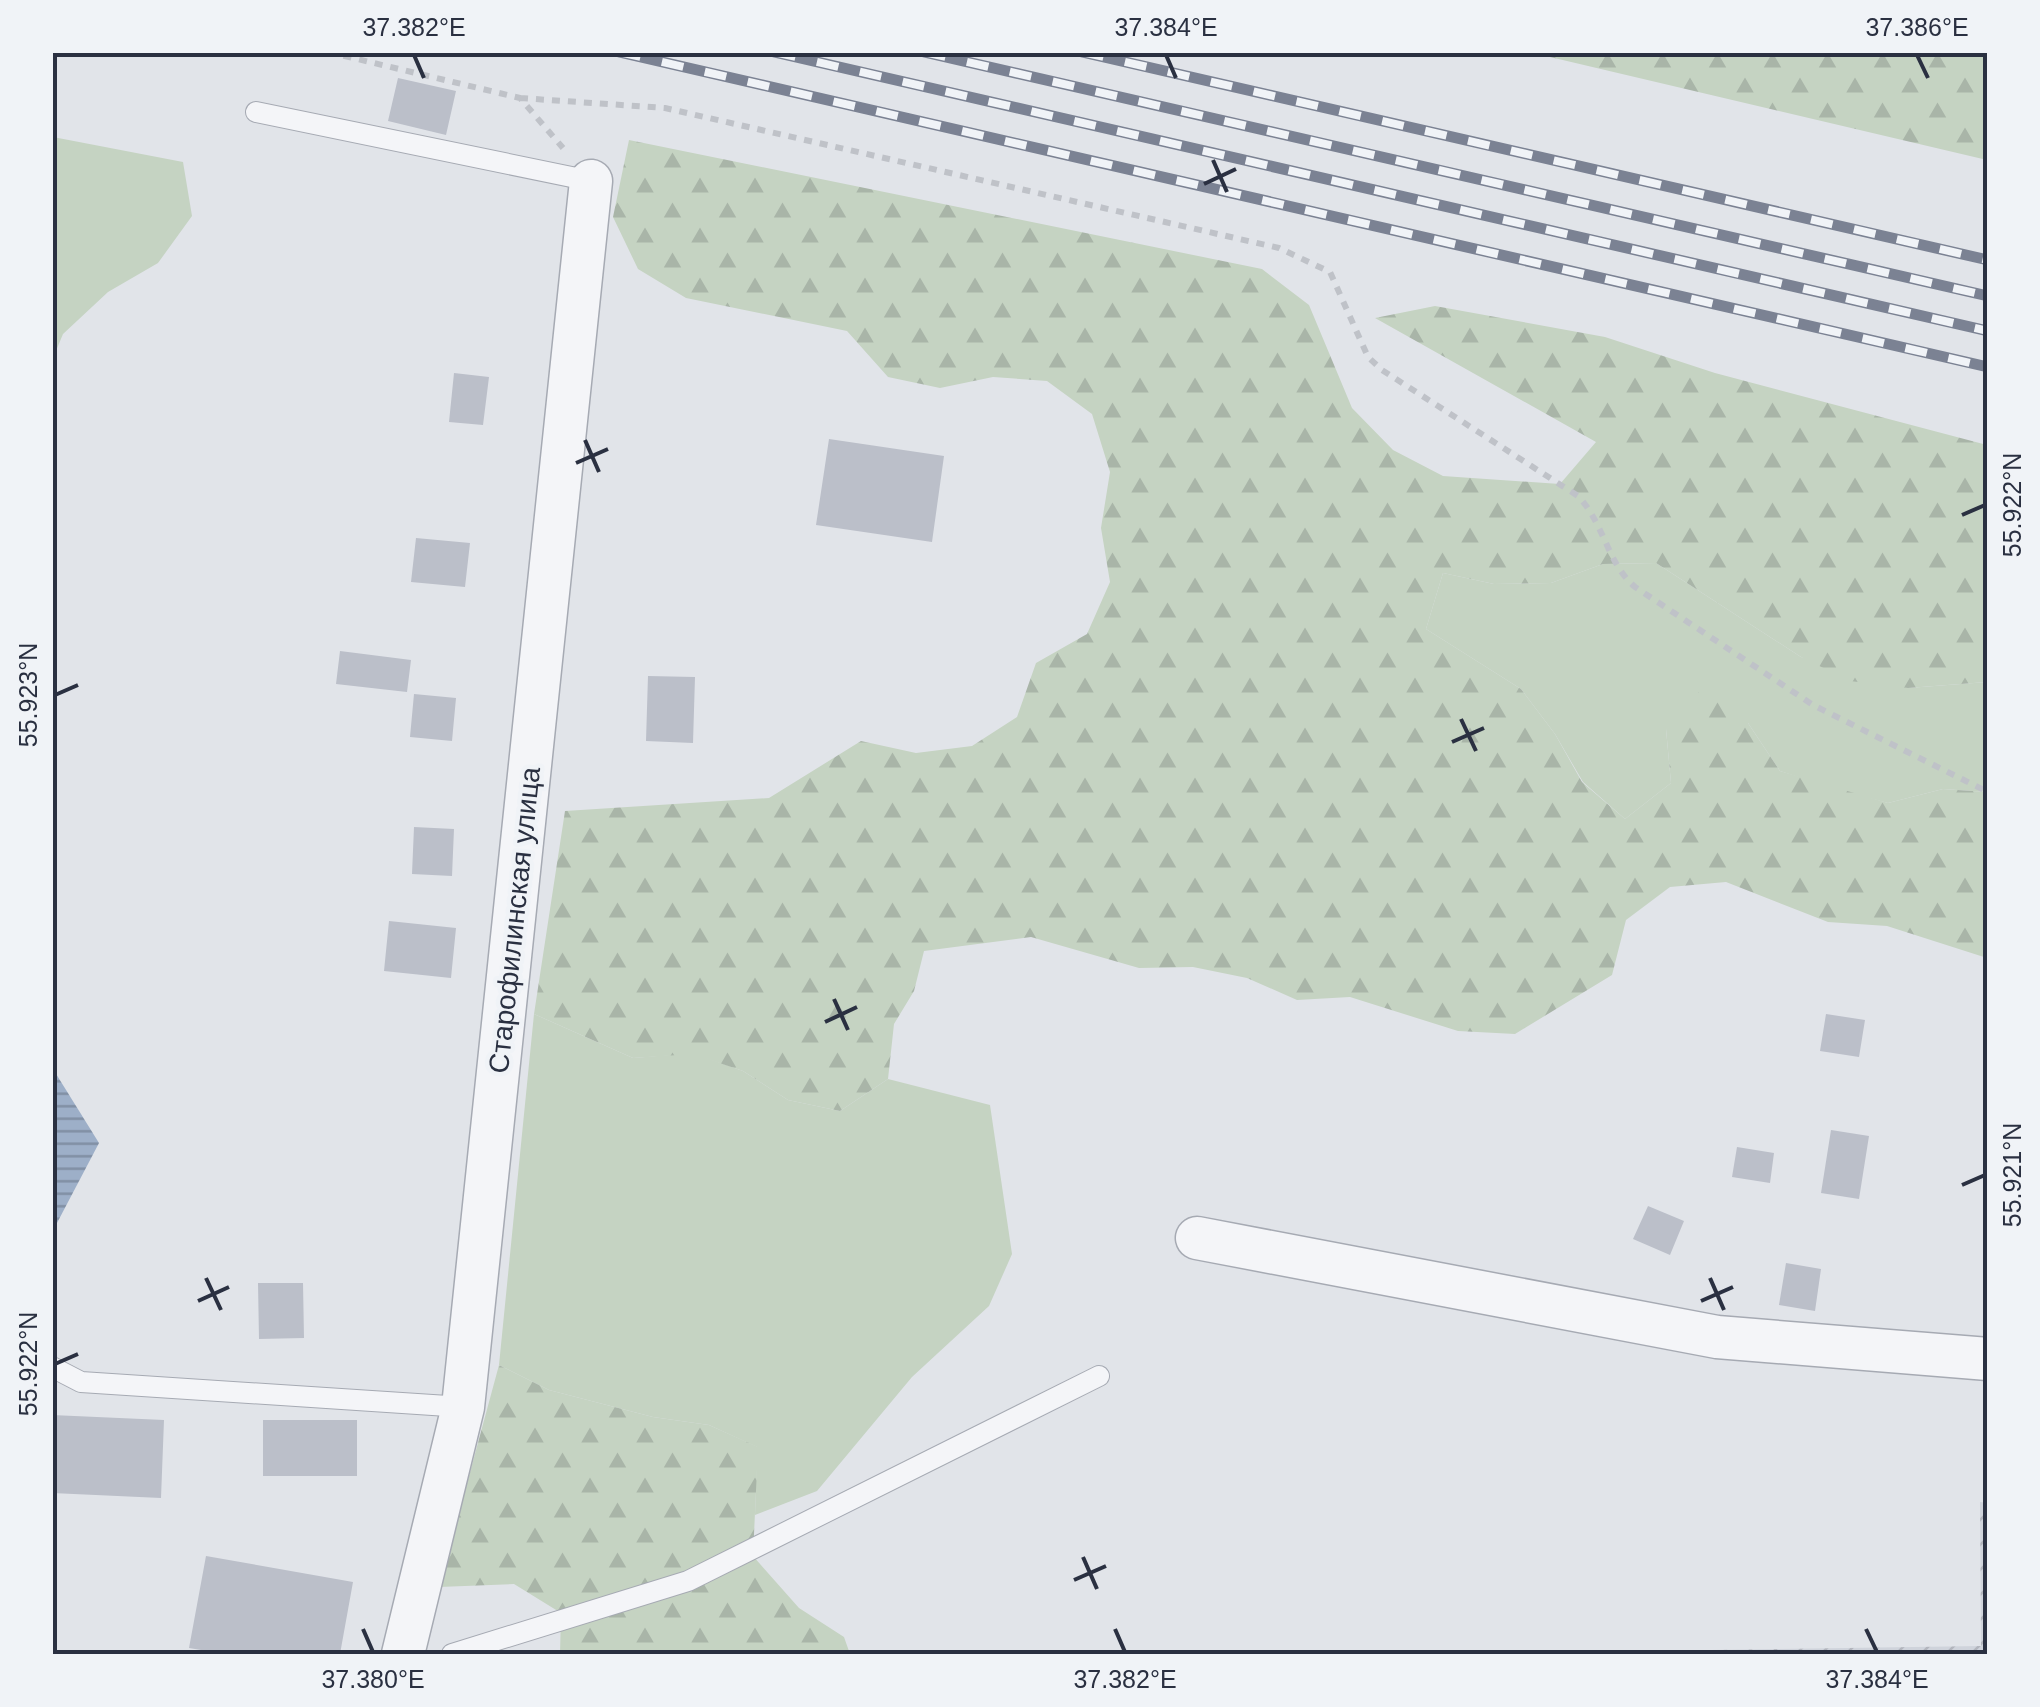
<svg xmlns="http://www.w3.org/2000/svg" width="2040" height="1707" font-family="Arial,sans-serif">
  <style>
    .industrial { fill: url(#industrial-furrows) }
    .grass { fill: #c5d3c2 }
    .forest { fill: url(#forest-firs) }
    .water { fill: url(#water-rules) }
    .building { fill: #bbbfc9 }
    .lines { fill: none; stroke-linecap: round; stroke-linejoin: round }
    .service-casing { stroke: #a6aab3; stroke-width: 22 }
    .minor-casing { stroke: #a6aab3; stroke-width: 45 }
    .path { stroke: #bfc2c8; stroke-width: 6; stroke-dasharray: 8 8; stroke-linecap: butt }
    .service { stroke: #f4f5f8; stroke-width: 20 }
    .minor { stroke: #f4f5f8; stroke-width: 42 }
    .rail-casing { stroke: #7b8293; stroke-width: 11 }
    .rail { stroke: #f0f3f7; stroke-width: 8; stroke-dasharray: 22; stroke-linecap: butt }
    .ticks { fill: none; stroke: #2a3041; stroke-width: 4 }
    .labels { text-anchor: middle; stroke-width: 9; stroke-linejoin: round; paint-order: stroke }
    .street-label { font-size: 28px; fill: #2a3041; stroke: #f0f3f7 }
    .neatline { fill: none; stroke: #2a3041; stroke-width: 4 }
    .ticks-label { font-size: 25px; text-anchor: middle; fill: #2a3041 }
  </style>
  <defs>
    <pattern id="industrial-furrows" width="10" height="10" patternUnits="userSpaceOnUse" patternTransform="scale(2.5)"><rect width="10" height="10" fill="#cfd3db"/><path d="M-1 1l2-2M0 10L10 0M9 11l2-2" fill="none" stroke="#b2b5bd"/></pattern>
    <pattern id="forest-firs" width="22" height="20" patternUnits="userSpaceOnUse" patternTransform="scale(2.5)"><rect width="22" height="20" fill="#c5d3c2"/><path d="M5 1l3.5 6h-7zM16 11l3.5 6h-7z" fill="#a9b5a8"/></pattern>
    <pattern id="water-rules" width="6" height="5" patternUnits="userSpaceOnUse" patternTransform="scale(2.5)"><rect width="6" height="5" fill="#9dafc8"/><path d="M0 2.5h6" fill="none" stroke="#808fa4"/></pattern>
  </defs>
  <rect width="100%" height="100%" fill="#e1e4e9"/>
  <path class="industrial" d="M1980 1502 1988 1503 1987 1654H1710L1711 1650 1981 1646Z"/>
  <path class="grass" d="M53 137 183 162 192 216 158 263 108 292 63 334 53 358Z
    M1656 563 1801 657 1908 688 1987 682V792L1943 789 1888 803 1834 789 1780 771 1748 723 1666 729 1671 783 1625 819 1583 782 1555 734 1521 689 1426 629 1443 573 1494 584 1551 583 1603 564Z
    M534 1014 633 1058 693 1053 743 1071 788 1100 840 1111 888 1079 990 1105 1012 1254 989 1306 912 1377 817 1491 755 1515 757 1447 709 1425 653 1417 549 1390 499 1365Z"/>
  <path class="forest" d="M1533 53H1987V160Z
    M629 140 1262 269 1309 305 1352 408 1393 450 1443 476 1560 484 1596 442 1375 318 1435 306 1605 337 1715 373 1987 445V682L1908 688 1850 681 1801 657 1656 563 1603 564 1551 583 1494 584 1443 573 1426 629 1521 689 1555 734 1582 782 1625 819 1671 783 1666 729 1705 685 1748 723 1780 771 1888 803 1943 789 1987 792V958L1887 926 1828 922 1726 882 1670 887 1626 920 1612 975 1515 1034 1458 1031 1350 997 1297 1000 1247 978 1193 967 1139 968 1031 937 924 951 914 991 894 1024 888 1079 840 1111 788 1100 743 1071 693 1054 633 1058 534 1014 565 811 769 798 861 741 916 753 972 746 1017 717 1036 663 1087 634 1110 582 1101 528 1110 472 1092 414 1047 381 993 377 940 388 888 377 847 331 686 298 638 269 613 217Z
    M499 1365 549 1390 653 1417 709 1425 758 1447 753 1556 799 1608 844 1637 850 1654 649 1650V1654H560L561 1613 514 1584 439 1587Z"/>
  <path class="water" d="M53 1069 99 1143 57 1223 52 1219Z"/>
  <path class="building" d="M398 78 456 91 446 135 388 121Z
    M454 373 489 377 483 425 449 422Z
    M829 439 944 456 932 542 816 525Z
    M416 538 470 543 465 587 411 582Z
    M340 651 411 660 407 692 336 684Z
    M648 676 695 677 693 743 646 741Z
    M414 694 456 698 452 741 410 737Z
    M414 827 454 829 452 876 412 874Z
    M389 921 456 928 451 978 384 971Z
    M1826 1014 1865 1020 1859 1057 1820 1051Z
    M1831 1130 1869 1136 1859 1199 1821 1193Z
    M1737 1147 1774 1153 1770 1183 1732 1177Z
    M1648 1206 1684 1221 1670 1255 1633 1239Z
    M1786 1263 1821 1269 1815 1311 1779 1305Z
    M258 1283H303L304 1338 259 1339Z
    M52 1415 164 1420 161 1498 52 1493Z
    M263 1420H357V1476H263Z
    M206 1556 353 1582 340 1654H225L189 1648Z"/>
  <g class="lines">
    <defs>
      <path id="service" d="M256 112 591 181
        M52 1367 81 1382 463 1407
        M452 1654 688 1581 1099 1376"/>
      <path id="minor" d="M1197 1238 1717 1337 1988 1359
        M403 1654 463 1407 591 181"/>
    </defs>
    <use href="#service" class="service-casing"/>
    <use href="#minor" class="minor-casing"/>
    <path class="path" d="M328 52 520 98 563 148
      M520 98 665 108 1279 248 1330 272 1368 357 1382 370 1578 496C1604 523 1607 563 1635 587L1813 705 1988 792"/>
    <use href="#service" class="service"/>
    <use href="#minor" class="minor"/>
    <defs>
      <path id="rail" d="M619 52 1988 367
        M774 52 1988 331
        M924 52 1988 296
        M1082 52 1988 260"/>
    </defs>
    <use href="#rail" class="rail-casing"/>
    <use href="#rail" class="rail"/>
  </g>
  <path class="ticks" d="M414 55 424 78M1166 55 1176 78M1917 55 1928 78M1213 160 1227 192M1204 184 1236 169M585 440 599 472M576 463 608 449M1962 515 1985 505M55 695 78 685M1461 719 1476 751M1452 742 1484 728M834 999 848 1030M825 1022 857 1007M1962 1185 1985 1175M206 1278 221 1310M1710 1278 1724 1310M198 1301 229 1287M1701 1301 1733 1287M55 1364 78 1354M1083 1557 1097 1589M1074 1580 1106 1566M363 1629 373 1652M1115 1629 1125 1652M1866 1629 1877 1652"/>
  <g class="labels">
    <g class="street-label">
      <text transform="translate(514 920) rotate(-84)" y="10">Старофилинская улица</text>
    </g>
  </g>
  <rect width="2040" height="1707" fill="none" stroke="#f0f3f7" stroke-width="110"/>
  <rect x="55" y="55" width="1930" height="1597" class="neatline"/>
  <g class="ticks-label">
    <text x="414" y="36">37.382°E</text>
    <text x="1166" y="36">37.384°E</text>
    <text x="1917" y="36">37.386°E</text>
    <text transform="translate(2012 505) rotate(-90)" y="9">55.922°N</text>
    <text transform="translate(28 695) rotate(-90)" y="9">55.923°N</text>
    <text transform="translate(2012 1175) rotate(-90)" y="9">55.921°N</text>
    <text transform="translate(28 1364) rotate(-90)" y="9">55.922°N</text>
    <text x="373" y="1688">37.380°E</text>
    <text x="1125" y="1688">37.382°E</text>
    <text x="1877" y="1688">37.384°E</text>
  </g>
</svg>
